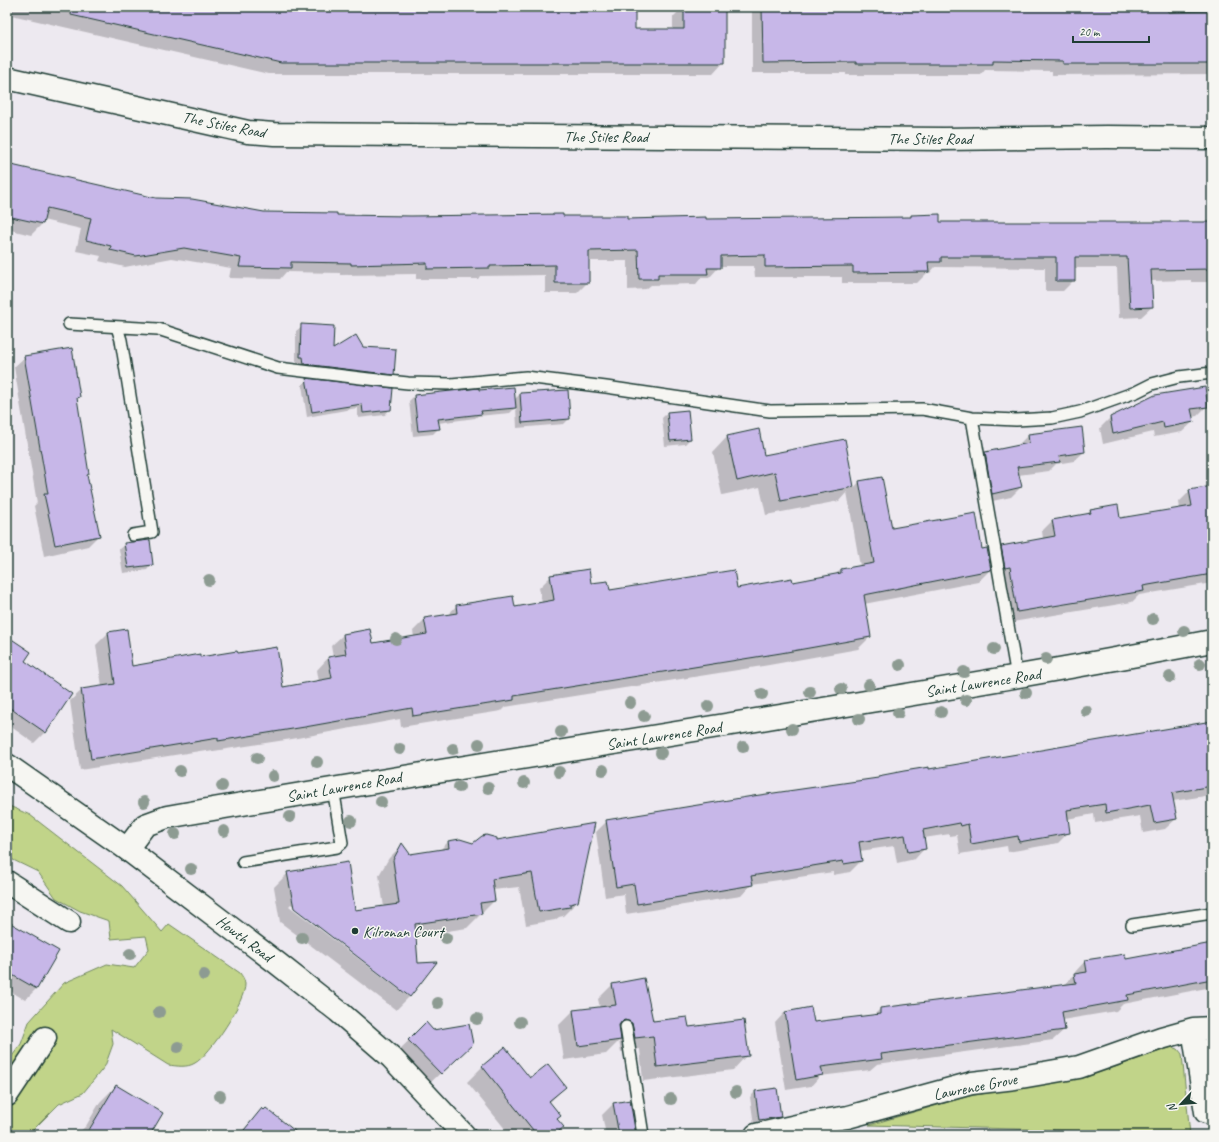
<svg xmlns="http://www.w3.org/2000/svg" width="1219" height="1142" font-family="Caveat,sans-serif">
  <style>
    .green { fill: #c1d489; stroke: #70885e }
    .shadow { fill: #0003 }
    .building { fill: #c7b7e8; stroke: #1f3d34 }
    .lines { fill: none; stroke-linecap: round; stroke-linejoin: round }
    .service-casing { stroke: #1f3d34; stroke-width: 14 }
    .minor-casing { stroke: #1f3d34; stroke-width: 25 }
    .secondary-casing { stroke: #1f3d34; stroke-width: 25 }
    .service { stroke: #f6f6f2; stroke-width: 11 }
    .minor { stroke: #f6f6f2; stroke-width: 22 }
    .secondary { stroke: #f6f6f2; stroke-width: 22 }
    .tree { fill: #8d9b92 }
    .poi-dot { fill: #1f3d34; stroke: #f6f6f2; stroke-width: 1.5 }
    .labels { text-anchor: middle; stroke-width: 3; stroke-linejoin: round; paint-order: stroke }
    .street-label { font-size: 16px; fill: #1f3d34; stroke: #f6f6f2 }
    .poi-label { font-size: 16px; fill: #1f3d34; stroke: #f6f6f2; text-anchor: start }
  </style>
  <rect width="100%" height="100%" fill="#ede9f0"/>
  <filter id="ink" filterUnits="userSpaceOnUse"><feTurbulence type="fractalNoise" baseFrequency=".025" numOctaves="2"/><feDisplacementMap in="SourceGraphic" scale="8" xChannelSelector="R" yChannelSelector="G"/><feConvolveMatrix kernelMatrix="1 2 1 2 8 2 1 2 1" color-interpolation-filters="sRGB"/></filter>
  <g filter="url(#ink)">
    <path class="green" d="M7 805 30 815 122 886 162 932 169 924 240 973C242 976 245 980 245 984 246 1000 210 1055 195 1063 187 1068 177 1066 168 1065L111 1029 113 1044 105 1066 83 1093 59 1104 28 1135H7V1063L21 1044 29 1022 64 983 107 964 134 968 149 949 146 936 111 939 109 921 80 911 56 898 38 872 7 857Z
      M1172 1047 1178 1049 1182 1054 1190 1135H1135L1052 1130 869 1125 969 1096 1087 1077Z"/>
    <path class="shadow" d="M7 7H266L301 10 373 9V7H559L634 30H673V17L683 7H703L724 62 713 74H269L7 14Z
      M753 7H915V10L989 11V7H1167V13L1205 12 1209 8H1212V74L1052 75V71L985 70 981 75H846V73H752V8Z
      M7 165 156 199 264 213 336 216 562 217 626 220 909 218 911 216 939 223H1212V282H1191V280L1151 281 1152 307 1141 317 1119 318 1117 268H1074V280L1063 291H1045V268L935 267 930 273H927L917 283H842V277H755L754 266H720L709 278H701L696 284 651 285 646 289 628 290V261H588V282L577 293H545V275L480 276 478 279H416V274L340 275V273L286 272 280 279 229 278 231 268 172 258 125 267 99 261 101 256 76 251 81 229 43 220 42 224 31 235 7 229Z
      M302 326 332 351 363 348 393 374 388 379 299 369 298 362H296V331Z
      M25 357 79 397 76 399 88 474 86 476 99 535 88 546 44 556 34 506 37 503 14 367Z
      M307 380 390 409 385 415 358 418 357 408 307 417 302 385Z
      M478 391 514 400 520 394 567 391 569 419 564 424 517 428 516 407 510 413 478 416 475 418 438 423V429L433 434 413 436 409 401 414 396Z
      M1207 406 1197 416 1192 417 1193 422 1182 432 1154 437 1153 432 1103 444 1100 428 1110 418Z
      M667 413 690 439 685 444 665 446 662 418Z
      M1028 435 1084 452 1074 461 1056 464 1049 471 1018 475 1021 487 1011 497 983 503 976 463 986 453 1019 446V444Z
      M727 437 764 456 844 440 854 488 859 482 891 529 981 550 990 570 978 582 864 604 870 637 858 649 769 665 505 707 501 711 401 727 400 719 292 739 207 752 206 750 80 770 70 701 82 690 102 687 96 645 108 633 131 667 199 658 283 688 319 682 317 670 328 658 333 657 331 646 343 635 372 644 414 637 413 631 425 619 447 616 456 606 514 608 542 603 539 588 551 576 590 585 609 592 736 590 792 583 835 575 841 569 860 566 847 492 839 501 766 515 760 487 722 495 713 452Z
      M1212 487V583L1139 595 1132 602 1007 623 991 557 1002 547 1043 539 1042 531 1053 520 1086 515 1091 510 1119 519 1180 509 1179 502 1190 491Z
      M125 544 152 564 147 570 123 573 119 549Z
      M7 637 23 662 71 694 45 732 34 743 7 724Z
      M1212 722V795L1173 801 1176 819 1165 829 1143 833 1140 816 1095 823 1094 814 1067 819 1069 832 1058 843 1008 852 1007 846 960 854 957 835 950 836V834L924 838 925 848 915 859 897 863 894 846 860 851 861 861 850 872 833 875V872L752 884 741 896 626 914 624 894 605 897 596 832 607 821 876 779 878 777 929 771Z
      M496 841 577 902 563 916 559 917 555 920 526 925 519 887 493 890 494 901 467 928 415 936 417 964 435 963 409 997V995L291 904 289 906 409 997 396 1010 280 922 274 887 288 873 354 911 384 907 379 875 389 858 402 845 410 855 440 850 448 842 473 844Z
      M7 922 58 952 36 989 25 1000 7 989Z
      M1212 944V987L1123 1004 1116 1011 1062 1020 1064 1030 1053 1040 877 1064 870 1070 820 1076 811 1086 786 1090 775 1023 785 1012 813 1023 874 1015 880 1009 1064 985 1075 974V972L1085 961H1126Z
      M643 979 652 1022 688 1028 747 1055 733 1070 643 1081 640 1049 621 1052 619 1041 606 1054 564 1060 559 1025 573 1011 600 1008 598 999 612 985Z
      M426 1024 460 1054 429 1084 398 1051Z
      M505 1048 530 1079 565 1087 549 1103 560 1129 565 1135H510L467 1082 482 1067Z
      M116 1086 149 1135H76L86 1126 100 1102Z
      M755 1092 780 1116 774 1122 754 1125 750 1097Z
      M630 1101 635 1135H606L602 1115 613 1104Z
      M262 1109 298 1135H239Z"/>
    <path class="building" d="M72 7H302V9H348V8L384 7H635V29H684V7H725V63H281L71 15Z
      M762 7H916V9L935 10H999V7H1168V12L1212 11V64H1063V61L993 60V64H856V62L763 63Z
      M7 164 156 198 192 199 264 212 337 213V215L411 216 563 214V216H627V219L706 217V219L911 217V215L940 214V222H1212V269L1151 270 1153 307 1130 308 1127 257H1075V281H1056V257H941V262H928L929 272 853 273V266L765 267V255L721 256V268H707L708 274H658V279H639L638 250 589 251V283H555V265L490 266V268L427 269V263L351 265V263L291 262V268L239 267 241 258 184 248 136 256 110 250 111 246 86 240 91 218 47 208 43 224 7 216Z
      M301 324 334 326 333 349 356 335 363 347 396 349 394 375 304 364 303 357H300Z
      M72 348 80 397 77 398 89 474 87 475 100 536 55 545 44 494H48L24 356Z
      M306 378 393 388 391 410 363 413 362 404 312 412Z
      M514 387 516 408 481 411 482 414 438 419 440 429 418 431 414 395 479 388V390Z
      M1205 387 1208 407 1191 409 1194 422 1164 428 1163 422 1113 434 1110 417 1155 395Z
      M568 390 570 419 522 423 520 393Z
      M688 410 691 439 670 441 667 412Z
      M1082 427 1085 452 1059 456 1060 462 1017 467 1022 487 992 494 985 452 1029 443 1028 434Z
      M759 429 764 455 845 439 854 487 781 501 775 472 737 481 727 436Z
      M882 477 892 528 976 513 982 549 987 548 991 570 864 595 871 637 781 653 514 696V700L413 716 412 708 305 727 218 741V738L91 759 81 689 115 684 108 632 127 629 132 666 200 654V657L237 651 238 653 277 647 283 687 332 678 328 657 346 654 343 634 370 629 373 643 427 634 424 618 457 613 456 605 513 596 515 607 554 600 550 575 589 569 591 583 608 581 610 590 734 570 737 588 792 578 793 582 841 573V569L874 563 859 481Z
      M1212 486V574L1143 586 1144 591 1017 612 1010 567 1005 568 1001 546 1055 536 1052 520 1091 513 1090 510 1118 505 1120 518 1192 506 1189 490Z
      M150 540 153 565 128 568 124 543Z
      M7 636 31 652 25 661 72 694 46 733 7 706Z
      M1212 721V786L1172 793 1177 819 1154 823 1150 805 1106 813 1105 804 1067 810 1070 833 1019 842 1018 836 971 844 968 824 961 826 960 823 923 830 926 849 908 852 905 835 859 842 862 861 844 864 843 861 751 876 753 885 637 904 634 884 616 887 606 820 753 796 878 778V776L904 771 929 767V769Z
      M595 823 578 902 570 904V907L539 912 532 873 492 879 495 901 480 903 482 914 415 924 418 963 437 962 410 997 294 908 287 872 348 862 355 910 399 904 393 860 402 843 410 854 449 848 448 841 460 839 473 843 482 836 486 835 497 838V840Z
      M7 921 59 951 37 989 7 972Z
      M1212 943V979L1127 995 1128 1000 1062 1012 1065 1030 881 1054 882 1059 821 1067 823 1075 796 1080 785 1012 811 1007 814 1022 880 1014V1008L1076 983 1074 974 1087 972 1085 960 1125 954 1126 959Z
      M644 978 653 1021 687 1017 689 1027 744 1020 749 1056 657 1067 653 1036 635 1038 632 1023 625 1020 622 1021 619 1025 621 1040 578 1046 573 1010 616 1005 612 984Z
      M426 1022 433 1030 469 1024 473 1044 441 1074 408 1040Z
      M505 1047 530 1078 548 1064 566 1087 549 1101 561 1116 557 1119 564 1127 554 1135H537L482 1066Z
      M116 1085 163 1113 150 1135H86Z
      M777 1088 781 1117 759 1120 755 1091Z
      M630 1100 636 1135H619L613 1103Z
      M262 1108 264 1110 266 1108 300 1135H240Z"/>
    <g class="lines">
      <defs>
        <path id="service" d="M69 324 158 329 278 368 369 379 408 383 451 384 526 377 606 387 770 411 922 409 972 418 1016 420 1052 418 1080 412 1136 392 1152 384 1179 377 1212 373
          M117 327 121 340 152 532 133 535
          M972 418 1017 677
          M243 862 337 847 342 843 333 788
          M1132 925 1212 913
          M626 1027 643 1135"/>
        <path id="minor" d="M7 78 248 132 274 134 944 139 1107 137 1212 138
          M127 849 145 825 167 817C402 776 637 740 871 701 985 682 1099 663 1212 641
          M7 882 69 922
          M1193 1029 1206 1112
          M7 1095 45 1038
          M756 1135 810 1123 848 1117 972 1083 1015 1078 1079 1067 1161 1038 1193 1029 1212 1028"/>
        <path id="secondary" d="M7 765 127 849 277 963 338 1011 391 1057 464 1135"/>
      </defs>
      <use href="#service" class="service-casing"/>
      <use href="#minor" class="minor-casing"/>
      <use href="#secondary" class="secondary-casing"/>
      <use href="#service" class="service"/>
      <use href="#minor" class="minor"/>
      <use href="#secondary" class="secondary"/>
    </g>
    <g class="tree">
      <circle cx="209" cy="580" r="6"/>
      <circle cx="1153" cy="619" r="6"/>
      <circle cx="1184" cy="631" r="6"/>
      <circle cx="396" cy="639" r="6"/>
      <circle cx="994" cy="649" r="6"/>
      <circle cx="1046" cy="659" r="6"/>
      <circle cx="1200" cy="664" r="6"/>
      <circle cx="900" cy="665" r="6"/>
      <circle cx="964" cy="672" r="6"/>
      <circle cx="1170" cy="677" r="6"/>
      <circle cx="869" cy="685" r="6"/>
      <circle cx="841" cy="689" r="6"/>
      <circle cx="810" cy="692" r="6"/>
      <circle cx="1026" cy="693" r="6"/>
      <circle cx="762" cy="694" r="6"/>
      <circle cx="966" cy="700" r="6"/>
      <circle cx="630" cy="703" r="6"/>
      <circle cx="708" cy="706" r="6"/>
      <circle cx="1086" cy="711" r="6"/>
      <circle cx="941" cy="712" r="6"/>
      <circle cx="898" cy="713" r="6"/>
      <circle cx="644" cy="716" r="6"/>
      <circle cx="859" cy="719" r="6"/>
      <circle cx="792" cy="729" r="6"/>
      <circle cx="561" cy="732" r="6"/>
      <circle cx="479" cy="744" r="6"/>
      <circle cx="743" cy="747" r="6"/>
      <circle cx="400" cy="749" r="6"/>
      <circle cx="453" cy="749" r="6"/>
      <circle cx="661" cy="753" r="6"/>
      <circle cx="257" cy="758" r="6"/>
      <circle cx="317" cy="762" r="6"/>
      <circle cx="603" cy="770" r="6"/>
      <circle cx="180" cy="771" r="6"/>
      <circle cx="559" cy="772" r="6"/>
      <circle cx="273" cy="776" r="6"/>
      <circle cx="524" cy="783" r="6"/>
      <circle cx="222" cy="786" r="6"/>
      <circle cx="459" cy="787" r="6"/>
      <circle cx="488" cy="788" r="6"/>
      <circle cx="144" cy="802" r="6"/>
      <circle cx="381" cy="802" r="6"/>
      <circle cx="290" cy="817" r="6"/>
      <circle cx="351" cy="821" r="6"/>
      <circle cx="224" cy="831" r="6"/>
      <circle cx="175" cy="834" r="6"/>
      <circle cx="191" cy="869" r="6"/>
      <circle cx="302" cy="938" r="6"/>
      <circle cx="446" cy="938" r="6"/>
      <circle cx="130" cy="954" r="6"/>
      <circle cx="204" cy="975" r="6"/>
      <circle cx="438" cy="1003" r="6"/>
      <circle cx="159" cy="1012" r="6"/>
      <circle cx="477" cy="1019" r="6"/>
      <circle cx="520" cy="1022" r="6"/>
      <circle cx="178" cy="1047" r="6"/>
      <circle cx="736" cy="1092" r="6"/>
      <circle cx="220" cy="1096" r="6"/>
      <circle cx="671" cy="1099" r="6"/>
    </g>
  </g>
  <circle class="poi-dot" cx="355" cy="931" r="4"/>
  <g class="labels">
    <g class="street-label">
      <text transform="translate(224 124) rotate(11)" y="6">The Stiles Road</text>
      <text x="606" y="142">The Stiles Road</text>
      <text x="930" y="144">The Stiles Road</text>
      <text transform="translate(983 682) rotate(-9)" y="6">Saint Lawrence Road</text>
      <text transform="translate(664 735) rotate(-9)" y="6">Saint Lawrence Road</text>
      <text transform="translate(344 786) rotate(-10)" y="6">Saint Lawrence Road</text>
      <text transform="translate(245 938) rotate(37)" y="6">Howth Road</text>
      <text transform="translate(975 1086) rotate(-11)" y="6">Lawrence Grove</text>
    </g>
    <g class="poi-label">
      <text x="363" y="937">Kilronan Court</text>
    </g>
  </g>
  <rect width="1219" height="1142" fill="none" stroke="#f6f6f2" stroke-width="24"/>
  <rect x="12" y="12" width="1195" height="1118" fill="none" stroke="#1f3d34" stroke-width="1.5" filter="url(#ink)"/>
  <g transform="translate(1181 1104) rotate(244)" stroke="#f6f6f2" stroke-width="3" paint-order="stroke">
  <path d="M0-3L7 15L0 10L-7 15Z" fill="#1f3d34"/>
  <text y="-6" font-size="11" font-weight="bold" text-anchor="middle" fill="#1f3d34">N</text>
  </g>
  <path d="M1073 36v6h76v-6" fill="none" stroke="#1f3d34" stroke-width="2"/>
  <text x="1079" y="36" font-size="12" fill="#1f3d34" stroke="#f6f6f2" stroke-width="3" paint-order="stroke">20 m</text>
</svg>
